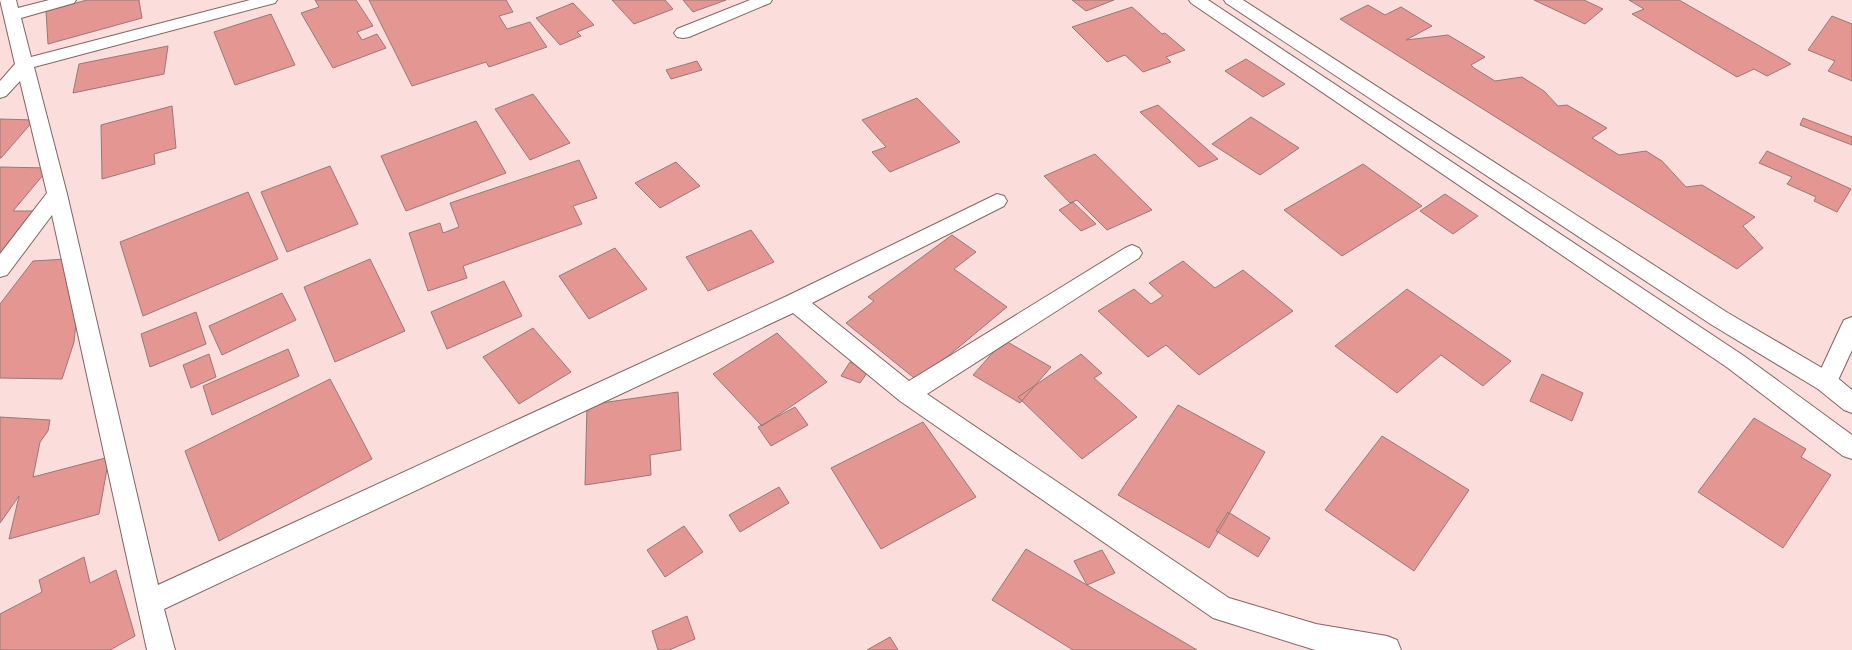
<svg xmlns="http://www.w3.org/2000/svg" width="1852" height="650" font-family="'Sofia Sans Condensed',sans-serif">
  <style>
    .building { fill: #e49693; stroke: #9a7876 }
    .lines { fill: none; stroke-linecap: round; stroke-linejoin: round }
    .minor-casing { stroke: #846361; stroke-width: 2 }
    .major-casing { stroke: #846361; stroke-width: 2 }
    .minor { fill: #fff; fill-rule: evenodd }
    .major { fill: #fff; fill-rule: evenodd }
  </style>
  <rect width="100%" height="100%" fill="#fbdddb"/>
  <path class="building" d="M87 0H139L142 18 48 44 46 11Z
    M315 0H356L373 26 357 32 362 40 377 34 386 48 333 68 301 13 319 7Z
    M369 0H506L513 12 499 16 507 29 530 22 547 47 489 67 486 62 412 86Z
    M612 0H665L673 9 634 24Z
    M683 0H726L693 12Z
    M1072 0H1114L1086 11Z
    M1534 0H1584L1603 9 1585 24Z
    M1629 0H1679L1791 64 1767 76 1754 69 1737 77 1632 14 1644 9Z
    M573 3 594 25 577 32 581 36 560 45 536 18Z
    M1368 5 1385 15 1401 7 1432 26 1406 40 1448 35 1485 57 1471 65 1474 68 1495 81 1522 77 1544 91 1558 106 1567 105 1607 128 1592 138 1619 155 1646 151 1662 161 1686 187 1702 185 1755 217 1743 226 1763 248 1737 269 1340 19Z
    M1132 7 1162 34 1165 33 1185 50 1166 57 1171 62 1143 72 1125 55 1107 62 1072 27Z
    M271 14 295 65 235 85 214 32Z
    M1832 16 1852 24V81L1828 71 1835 61 1808 50Z
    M168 46 164 74 73 93 79 64Z
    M1246 59 1285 84 1263 97 1225 71Z
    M697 61 702 70 671 79 666 70Z
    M533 94 570 143 530 160 495 109Z
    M917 98 960 142 890 172 872 152 886 147 862 120Z
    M1158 105 1218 159 1199 167 1140 112Z
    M172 106 176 148 154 154 155 164 102 179 101 125Z
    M1251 117 1299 148 1260 175 1212 144Z
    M1803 118 1852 137V145L1800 125Z
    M0 119 34 120 1 158H0Z
    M476 121 506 173 406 211 381 156Z
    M1767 151 1851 189 1837 212 1814 201 1816 197 1787 184 1792 177 1759 163Z
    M1095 154 1152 210 1107 230 1077 200 1070 203 1044 176Z
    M579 160 597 198 573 206 582 224 463 266 467 278 428 291 409 233 440 223 443 233 459 227 450 203Z
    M676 162 700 186 660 208 635 183Z
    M1363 164 1422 206 1342 256 1284 210Z
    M330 166 358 224 287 252 261 192Z
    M0 167 49 168 13 211H37L0 257Z
    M248 192 278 259 143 316 120 242Z
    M1445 194 1478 216 1453 234 1420 211Z
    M1073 202 1096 224 1081 231 1059 210Z
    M751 230 774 262 708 291 686 257Z
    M952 235 976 252 954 269 1007 307 918 381 846 323 874 301 868 297Z
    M615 248 647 289 589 319 559 276Z
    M67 259 76 323 74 342 62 379 0 378V304L33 261Z
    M370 259 405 331 335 362 304 287Z
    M1183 261 1215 288 1243 270 1293 311 1199 375 1166 345 1148 357 1098 311 1134 289 1151 304 1163 296 1149 283Z
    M504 281 522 316 447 349 431 312Z
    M1407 289 1511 361 1483 386 1441 355 1397 393 1335 346Z
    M282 293 296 320 222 355 209 326Z
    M196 312 206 344 150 367 141 334Z
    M533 328 571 372 519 404 483 357Z
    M777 333 827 382 762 426 713 374Z
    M1004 340 1051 367 1020 403 973 375Z
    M288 349 299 376 212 415 203 386Z
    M209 354 216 377 191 388 183 365Z
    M1081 354 1102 373 1094 378 1137 417 1082 459 1018 397Z
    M850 362 869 370 860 383 841 376Z
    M1542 374 1583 393 1572 421 1530 401Z
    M330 379 372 459 219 541 185 451Z
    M678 392 681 450 650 455 651 475 585 485 587 405Z
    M1178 405 1265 452 1209 548 1118 495Z
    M795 407 808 425 771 446 758 427Z
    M0 417 50 420 48 431 40 442 33 477 109 457 99 514 9 539 19 496 0 523Z
    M1754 418 1806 449 1801 457 1831 475 1783 548 1698 492Z
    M923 422 976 497 881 549 831 468Z
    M1382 436 1469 490 1414 571 1325 510Z
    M779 487 789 503 740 532 729 515Z
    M1228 512 1270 538 1258 557 1216 531Z
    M684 526 703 552 665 577 647 550Z
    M1026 549 1197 650H1073L992 600Z
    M1102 550 1115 573 1087 585 1074 561Z
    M84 557 90 583 116 570 135 636 110 650H0V614L42 592 39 580Z
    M687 616 695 639 669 650H658L652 631Z
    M890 637 898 650H867Z"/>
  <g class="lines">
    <defs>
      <path id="minor" d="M0 0H16L18 8 49 0H76L74 3 21 18 31 57 250 0H277L275 3 34 67 67 194 158 585 787 296 997 194 1004 196 1007 201 1004 206 812 303 909 381 1125 248 1132 245 1139 248 1142 253 1139 258 927 394 1229 598 1316 624 1387 636 1397 640 1401 650H1315L1213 618 900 401 793 313 164 609 175 650H147L52 215 7 275 0 277V254L47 193 20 81 6 96 0 98V81L15 64Z
        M750 0H772L770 3 689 37 683 38 677 37 674 33 677 29Z
        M1852 317V350L1834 389 1826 391 1818 389 1815 382 1841 326 1844 320Z"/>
      <path id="major" d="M1189 0H1208L1744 356 1852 435V459L1843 456 1728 368 1191 3Z
        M1224 0H1243L1728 313 1834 375 1852 390V413L1844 410 1818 389 1712 325 1226 3Z"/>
    </defs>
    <use href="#minor" class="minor-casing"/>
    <use href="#major" class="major-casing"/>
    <use href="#minor" class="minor"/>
    <use href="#major" class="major"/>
  </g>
</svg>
